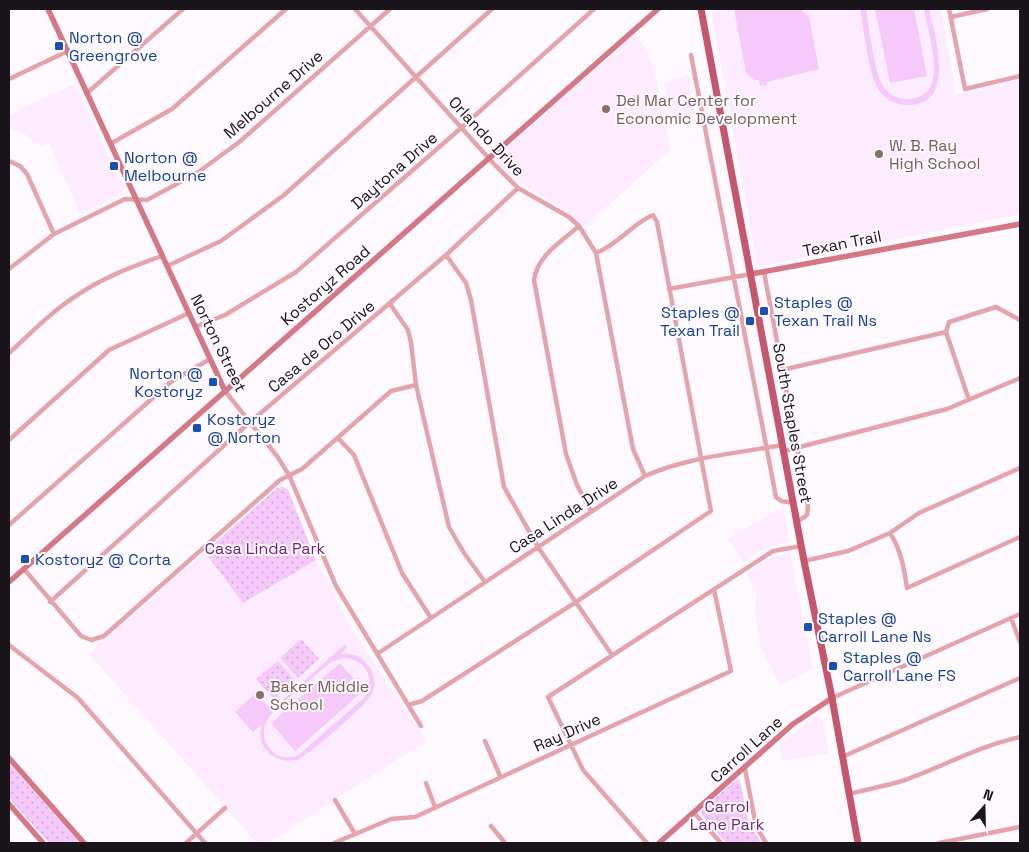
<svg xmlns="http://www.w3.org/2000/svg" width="1029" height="852" font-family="'Space Grotesk',sans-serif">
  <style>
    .built { fill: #fdecff }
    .grass { fill: #f5c9fa; fill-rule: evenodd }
    .park { fill: url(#park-dots) }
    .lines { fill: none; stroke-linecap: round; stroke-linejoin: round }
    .street { stroke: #e4a4ac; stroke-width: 4.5 }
    .secondary { stroke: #d47886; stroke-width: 5.5 }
    .primary { stroke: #c6566b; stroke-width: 7 }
    .transit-dot { fill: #1a4fb4; stroke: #fef8ff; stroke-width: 2 }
    .education-dot { fill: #8d6e63; stroke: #fef8ff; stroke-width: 2 }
    .labels { text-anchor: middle; stroke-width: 4; stroke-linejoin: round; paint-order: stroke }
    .transit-label { font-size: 16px; fill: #164399; stroke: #fef8ff; text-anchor: start }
    .street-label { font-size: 16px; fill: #1a151b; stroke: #fef8ff }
    .education-label { font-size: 16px; fill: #785e54; stroke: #fef8ff; text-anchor: start }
    .park-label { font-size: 16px; fill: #6a2774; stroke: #fef8ff }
  </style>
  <defs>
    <pattern id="park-dots" width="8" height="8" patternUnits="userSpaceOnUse" patternTransform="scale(1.25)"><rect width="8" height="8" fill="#f5c9fa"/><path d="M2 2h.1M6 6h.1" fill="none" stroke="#d1acd6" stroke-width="1.8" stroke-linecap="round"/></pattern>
  </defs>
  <rect width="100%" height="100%" fill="#fef8ff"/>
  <path class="built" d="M711 9H941L956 94 974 92 1020 78V214L763 266 757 263Z
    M633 36 637 37 646 48 654 70 671 149 584 227 564 209 511 177 496 162 495 158Z
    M689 75 695 119 673 125 664 83Z
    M75 84 123 187 120 195 80 214 49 143 42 146 21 132 9 128V115Z
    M783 507 789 540 759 551 744 562 728 539Z
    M205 552 243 603 316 560 353 631 426 741 268 843H257L89 654Z
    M790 553 813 669 780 685 761 648 755 612 756 594 747 573 771 557Z
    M815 717 822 719 829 753 782 761 779 746Z"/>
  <path class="grass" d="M734 9H800L809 17 819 69 767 82V85L760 86 759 80H754L746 73Z
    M860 9H866C869 27 874 69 882 84 887 93 896 99 907 99 952 99 928 34 924 9H929C935 37 958 108 905 105 893 104 882 97 877 87 868 70 864 29 860 9Z
    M875 9H914L927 76 890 83Z
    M345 644 347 647 341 654C352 653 361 656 368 665 375 673 376 684 372 694 367 705 312 751 300 759 277 766 256 750 261 725L253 732 235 712 256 693 272 710ZM343 658C365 658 377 679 364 698L298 755C288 759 277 758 270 749 263 741 262 729 267 720 275 707 317 675 330 663Z
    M340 663 364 690 295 751 271 723Z"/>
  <path class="park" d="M283 487 288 490 316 560 243 603 205 552 277 488Z
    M301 639 319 659 298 678 280 658Z
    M278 661 295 680 274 699 256 679Z
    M9 763 80 843H49L9 798Z
    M737 779 740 781 748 821 761 843H726L702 815V810Z"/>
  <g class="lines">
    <path class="street" d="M355 9 493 163 518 188 569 217 579 226 596 253 633 449 645 476
      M949 9 965 89 1020 76
      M951 17 987 9
      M691 55 776 497 781 501 794 503
      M9 79 68 51
      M87 93 183 9
      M110 144 172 109 286 9
      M9 161 20 166 27 174 54 234
      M579 226C561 242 537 256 534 280L566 454 577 485 591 511
      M446 255 466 283 471 300 504 487 538 547 612 655
      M167 266 221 241 284 195 492 9
      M9 269 54 234 125 199 147 200 197 173 238 143 390 9
      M764 272 808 506 807 515 797 522
      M669 289 751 274
      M390 304 408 330 411 343 416 385 449 527 464 553 485 582
      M195 327 225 315 296 272 461 128 594 9
      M946 332 969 400
      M9 353C31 333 53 310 79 294 104 277 134 266 162 256
      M782 370 946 332 949 322 996 307 1020 320
      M225 391 277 456 289 475 336 586 421 726
      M338 438 354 455 402 573 431 618
      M9 440 109 350 189 313
      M784 451 947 409 1020 378
      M9 525 172 381 210 359
      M890 533C901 550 904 568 907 588L1020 537
      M804 561 848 551 890 533 919 513 1020 468
      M24 569 81 636 91 640 104 636 280 480 302 469 391 391 416 385
      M50 602 249 423 446 255 518 188
      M1011 618 1020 642
      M9 645 78 698 205 843
      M377 654 645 476C688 457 737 453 783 445
      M832 698 1020 614
      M408 705 422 701 576 602 711 511 657 222 653 215C633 223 619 244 596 253
      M485 741 500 776
      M842 757 1020 678
      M745 769 756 826 766 843
      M426 783 435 807
      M849 794C867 789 887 786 905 780 944 766 979 746 1020 737
      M335 800 355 834
      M695 814 721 843
      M491 826 505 843
      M186 843 225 808
      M334 843 391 819 415 817 731 671 714 589
      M647 843 583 770 548 697 773 551 801 546
      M939 843 1020 827"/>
    <path class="secondary" d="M48 9 225 391
      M751 274 1020 224
      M9 582 658 9
      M9 758 84 843
      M9 804 43 843
      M659 843 793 724 832 698"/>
    <path class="primary" d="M701 9 804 561 832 698 858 843"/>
  </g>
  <g class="transit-dot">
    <rect x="54" y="41" width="10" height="10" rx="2.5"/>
    <rect x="109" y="161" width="10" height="10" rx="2.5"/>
    <rect x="759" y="306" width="10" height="10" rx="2.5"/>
    <rect x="745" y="316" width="10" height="10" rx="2.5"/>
    <rect x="208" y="377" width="10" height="10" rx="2.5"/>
    <rect x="192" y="423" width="10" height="10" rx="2.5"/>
    <rect x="20" y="554" width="10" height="10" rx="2.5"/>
    <rect x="803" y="622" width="10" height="10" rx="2.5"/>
    <rect x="828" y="661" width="10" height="10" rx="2.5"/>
  </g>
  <g class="education-dot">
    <circle cx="606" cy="109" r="5"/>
    <circle cx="879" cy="154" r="5"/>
    <circle cx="260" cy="695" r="5"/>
  </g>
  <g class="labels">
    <g class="transit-label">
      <text x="69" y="43">Norton @<tspan x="69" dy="18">Greengrove</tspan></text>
      <text x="124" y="163">Norton @<tspan x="124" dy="18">Melbourne</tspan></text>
      <text x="774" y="308">Staples @<tspan x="774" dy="18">Texan Trail Ns</tspan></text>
      <text x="740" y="318" text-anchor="end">Staples @<tspan x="740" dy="18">Texan Trail</tspan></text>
      <text x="203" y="379" text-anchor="end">Norton @<tspan x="203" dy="18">Kostoryz</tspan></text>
      <text x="207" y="425">Kostoryz<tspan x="207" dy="18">@ Norton</tspan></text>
      <text x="35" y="565">Kostoryz @ Corta</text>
      <text x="818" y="624">Staples @<tspan x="818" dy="18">Carroll Lane Ns</tspan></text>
      <text x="843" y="663">Staples @<tspan x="843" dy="18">Carroll Lane FS</tspan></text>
    </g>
    <g class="street-label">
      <text transform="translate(273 94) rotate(-41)" y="6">Melbourne Drive</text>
      <text transform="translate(487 136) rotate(47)" y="6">Orlando Drive</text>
      <text transform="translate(394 170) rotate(-41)" y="6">Daytona Drive</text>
      <text transform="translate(842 243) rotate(-11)" y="6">Texan Trail</text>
      <text transform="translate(325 285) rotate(-41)" y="6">Kostoryz Road</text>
      <text transform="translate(219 343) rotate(64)" y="6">Norton Street</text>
      <text transform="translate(321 346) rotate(-40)" y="6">Casa de Oro Drive</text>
      <text transform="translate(793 423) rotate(80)" y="6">South Staples Street</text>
      <text transform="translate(563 515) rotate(-33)" y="6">Casa Linda Drive</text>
      <text transform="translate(567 732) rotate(-24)" y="6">Ray Drive</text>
      <text transform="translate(746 749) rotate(-42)" y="6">Carroll Lane</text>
    </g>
    <g class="education-label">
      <text x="616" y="106">Del Mar Center for<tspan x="616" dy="18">Economic Development</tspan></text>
      <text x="889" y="151">W. B. Ray<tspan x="889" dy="18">High School</tspan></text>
      <text x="270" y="692">Baker Middle<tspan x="270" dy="18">School</tspan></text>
    </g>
    <g class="park-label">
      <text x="265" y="554">Casa Linda Park</text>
      <text x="727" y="812">Carrol<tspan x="727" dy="18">Lane Park</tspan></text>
    </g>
  </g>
  <rect width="1029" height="852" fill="none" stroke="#1a151b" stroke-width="20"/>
  <g transform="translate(984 807) rotate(20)" stroke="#fef8ff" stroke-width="4" paint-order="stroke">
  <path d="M0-4L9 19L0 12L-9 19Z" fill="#1a151b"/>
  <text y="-8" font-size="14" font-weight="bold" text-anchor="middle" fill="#1a151b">N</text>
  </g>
</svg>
